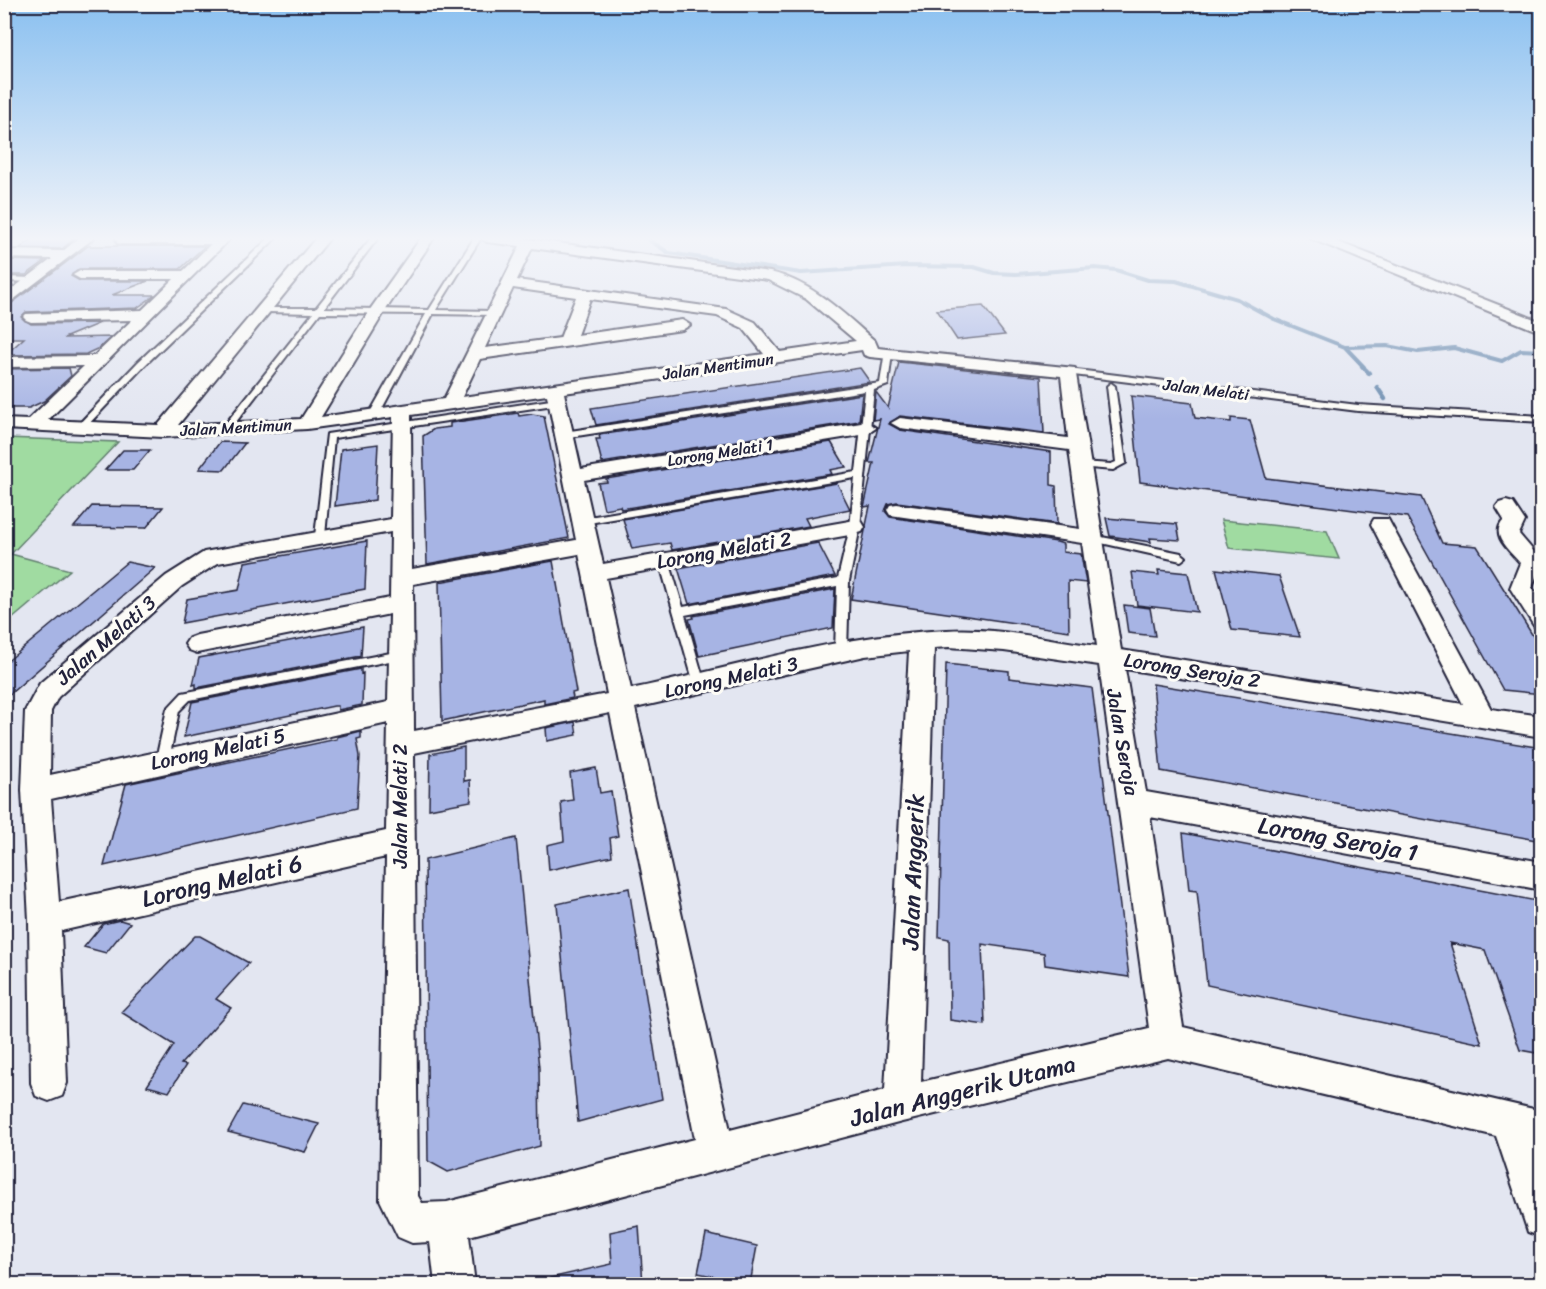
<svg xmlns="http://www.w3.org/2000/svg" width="1546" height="1289" font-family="Sriracha,sans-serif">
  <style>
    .green { fill: #a0dba1; stroke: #617e6e; stroke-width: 1.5 }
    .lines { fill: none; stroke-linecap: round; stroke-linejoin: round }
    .stream-far1 { stroke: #6c8caf; stroke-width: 4 }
    .stream { stroke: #6c8caf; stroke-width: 4.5 }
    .building { fill: #a7b4e4; stroke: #22223b; stroke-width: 1.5 }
    .service-casing { stroke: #22223b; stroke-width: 4 }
    .minor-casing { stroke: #22223b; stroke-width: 4 }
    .service { fill: #fdfcf7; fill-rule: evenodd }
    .minor { fill: #fdfcf7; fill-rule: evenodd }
    .labels { text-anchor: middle; stroke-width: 6; stroke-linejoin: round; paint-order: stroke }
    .far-street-label { font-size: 16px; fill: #22223b; stroke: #fdfcf7 }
    .street-label { font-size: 20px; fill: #22223b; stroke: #fdfcf7 }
    .near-street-label { font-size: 24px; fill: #22223b; stroke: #fdfcf7 }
  </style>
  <rect width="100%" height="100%" fill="#e3e6f1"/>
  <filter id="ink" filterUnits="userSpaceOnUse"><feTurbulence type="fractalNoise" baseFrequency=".0167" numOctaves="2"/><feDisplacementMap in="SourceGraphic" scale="12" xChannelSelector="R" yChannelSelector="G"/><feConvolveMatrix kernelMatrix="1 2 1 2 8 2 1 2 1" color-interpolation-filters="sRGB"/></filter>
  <g filter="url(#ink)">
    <path class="green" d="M5 438 118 442 11 554 70 570 5 625Z
      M1221 520 1327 531 1339 559 1229 548Z"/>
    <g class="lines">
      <path class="stream-far1" d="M646 238 669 253 801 273 906 266 974 267 994 273 1016 274 1095 268 1116 270 1148 280 1176 281 1237 299 1274 319 1345 347 1387 346 1418 352 1454 348 1502 361 1521 350 1542 351
        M1345 347 1364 367"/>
      <path class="stream" d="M1362 366 1369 373
        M1377 387 1385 399"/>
    </g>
    <path class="building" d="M34 238H75L62 249 20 248Z
      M88 246H205L180 269H79L71 276 80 281H148L112 295H155L137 308 26 312 21 317 31 324 100 323 64 338 111 337 99 348 86 354 5 355 24 338H4V309Z
      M4 260 45 261 26 275H4Z
      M983 306 1005 335 957 340 937 310Z
      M899 362 1041 377 1044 433 900 416 889 424 900 430 1051 452V485L1056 486 1057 524 897 502 888 504 885 511 890 517 1057 542 1063 544V552L1081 554 1086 583 1068 581 1069 631 851 599 870 506 864 507 874 463H869L880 419 873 420 876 392 888 408Z
      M69 368 71 376 44 401 29 408H4V369Z
      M860 368 870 382 596 425 591 408Z
      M862 394 859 421 602 463 596 439H600L599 435Z
      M1131 396 1192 403 1195 418 1231 422V418L1250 420 1266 478 1421 497 1442 543 1477 546 1533 636 1542 651V694L1503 690 1407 517 1140 482Z
      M518 413 519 416 532 414 544 416 569 538 427 564 423 436 434 429 450 427V423Z
      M220 442 245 443 224 470 199 469Z
      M831 442 846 467 830 470 832 474 621 509 620 506 604 509 598 483 607 482 606 479Z
      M378 444 375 500 335 506 341 449Z
      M123 450H150L133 470H105Z
      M837 483 850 509 805 518 809 526 672 550 670 543 632 549 623 519Z
      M92 506 163 507 146 528 74 527Z
      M1106 518 1177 524 1180 540 1150 538 1151 542 1110 536Z
      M367 541 365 589 182 623 187 599 239 590 245 562Z
      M818 543 835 576 689 604 678 568Z
      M553 561 576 692 572 693 573 698 544 704V699L442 721 439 582Z
      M127 562 155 568 4 699V664Z
      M1216 569 1279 576 1300 637 1232 630Z
      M1158 570 1188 573 1197 612 1137 605 1132 572 1159 575Z
      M835 589 833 628 699 656 689 619 694 618 693 616Z
      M1124 605 1150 608 1155 636 1128 633Z
      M363 627 361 656 196 688V684L193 685 199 658Z
      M946 664 1009 671V678L1092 688 1129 977 1045 965 1044 953 982 944 985 1025 950 1020 949 939 939 937Z
      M361 669V674L363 673 362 705 338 710V706H334L184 737 192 702Z
      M1153 684 1542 748V841L1161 771Z
      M575 722 577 735 547 741 546 728Z
      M361 731V738L357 739 360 756 357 808 104 866 126 784 337 739V737Z
      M464 747V781L470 780 471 801 429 809 430 754Z
      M596 768 600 793 611 791 618 836 610 838 612 856 549 870 547 845 564 841 561 802 573 800 570 773Z
      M1183 833 1542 902V1054L1520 1050 1485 950 1450 943 1482 1044 1207 985 1197 891 1189 890Z
      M516 838 539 1068 540 1146 448 1172 428 1161 425 860Z
      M629 888 662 1099 578 1122 557 904Z
      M120 920 130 923 106 953 84 947 103 924Z
      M195 936H200L249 963 216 999 231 1008 181 1064 186 1065 169 1092 147 1086 174 1045 121 1012Z
      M243 1105 319 1124 305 1152 228 1132Z
      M639 1226 643 1284H551L550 1278 612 1264 610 1232Z
      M706 1234 757 1246 750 1284 698 1273Z"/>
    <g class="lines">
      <defs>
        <path id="service" d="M269 238H276L144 366 83 430H77V426L138 362Z
          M371 238H378L324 308 429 310 474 238H481L436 310 494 311 498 313 494 315 433 314 378 416 373 419 368 416 426 314 320 313 229 431H223V427L313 313 266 312 262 310 263 308H316Z
          M4 277 34 278 38 280 34 282 4 281Z
          M885 351 892 353 888 385 874 390 860 527 849 581 847 652 845 655H837L835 652 837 586 685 615 705 684 703 687H695L659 561 660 558 664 557 669 561 683 607 838 578 850 527 855 478 583 524 578 521 583 518 856 472 865 391 564 438 559 435 564 432 880 383Z
          M1069 369 1358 405 1542 416V422L1358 411 1066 374V370Z
          M1111 383 1115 386 1126 463 1113 470 1078 467V463L1081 462 1111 464 1116 462 1107 386Z
          M557 399 560 400V404L334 438 325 536 320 539 315 536 327 434Z
          M1092 535 1181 553 1186 557 1181 561 1088 540 1087 538Z
          M401 651 405 652 407 655 405 658 190 700 179 711 168 764 163 766 158 764 156 760 167 709 182 693Z"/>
        <path id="minor" d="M79 238H94L4 307V295L52 259 4 258V250L63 251Z
          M116 238H231L48 420 158 425 316 238H330L178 425 301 419 369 311 421 238H434L385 311 321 417 444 399 520 246 487 242 481 238H521L770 272C812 282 843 313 875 341L878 348 1075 368 1121 650 1463 704 1371 524 1374 519H1388L1491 709 1542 716V737L1125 669 1146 792 1542 862V890L1150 817 1183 1027 1542 1111V1147L1536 1146 1542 1161V1237L1528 1232 1496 1136 1168 1058 902 1122 469 1236 475 1284H435L430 1242 412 1243 398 1237 380 1200 386 857 61 931 67 1083 62 1096 49 1101 36 1096 31 1083 29 920 22 790 25 711 40 683 166 576 204 552 391 519 393 417 307 429 163 437 4 429V419L28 420 84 366 4 367V357L94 356 132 320 31 322 26 320 23 317 26 314 142 310 174 279H80L73 275 80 271H183L211 244H122L117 243ZM532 248 768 280 806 299 856 341 780 352 755 322 726 309 517 280ZM513 288 576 297 560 338 485 348ZM590 299 717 316 743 328 764 354 462 397 480 359 682 330 690 325 682 320 577 335ZM862 350 864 355 870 357 1061 376 1068 438 900 418 891 423 900 428 1069 450 1080 529 897 504 890 505 887 510 890 515 897 516 1082 543 1097 646C1048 640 997 627 947 630 843 634 734 667 631 689L606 578 855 534 862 532 865 527 862 522 855 520 603 564 584 480 867 434 876 428 867 422 581 469 564 393ZM547 395 576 540 412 569 411 415ZM391 532 390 598 197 635 189 638 185 644 189 650 197 653 390 614 388 702 50 775 51 711 58 697 182 586 218 563ZM579 554 607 694 414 731 413 584ZM949 647 1004 651 1099 665 1149 1028 921 1082 934 648ZM909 651 885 1090 730 1130 635 708 865 656ZM610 713 695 1139 447 1202 422 1203 418 1196 414 753ZM388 723 386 831 59 902 51 799Z
          M1309 238H1328L1542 322V333Z
          M1506 501 1513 503 1525 521 1519 534 1542 561 1532 588 1542 601V628L1534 626 1510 588 1520 563C1509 550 1489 535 1504 520L1496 507 1499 503Z"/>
      </defs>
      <use href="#service" class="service-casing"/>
      <use href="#minor" class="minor-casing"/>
      <use href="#service" class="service"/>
      <use href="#minor" class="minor"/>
    </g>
  </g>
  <linearGradient id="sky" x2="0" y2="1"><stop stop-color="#8ac0f0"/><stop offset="0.57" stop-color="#f2f4f9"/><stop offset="1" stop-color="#f2f4f9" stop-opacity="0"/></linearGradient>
  <rect width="1546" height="419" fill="url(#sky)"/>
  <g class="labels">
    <g class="far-street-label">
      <text transform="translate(718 366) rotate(-8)" y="6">Jalan Mentimun</text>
      <text transform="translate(1206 389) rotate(7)" y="6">Jalan Melati</text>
      <text transform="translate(236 427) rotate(-3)" y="6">Jalan Mentimun</text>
      <text transform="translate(720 452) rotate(-9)" y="6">Lorong Melati 1</text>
    </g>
    <g class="street-label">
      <text transform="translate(724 550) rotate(-10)" y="7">Lorong Melati 2</text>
      <text transform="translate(106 640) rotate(-41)" y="7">Jalan Melati 3</text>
      <text transform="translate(1192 670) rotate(9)" y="7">Lorong Seroja 2</text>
      <text transform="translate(731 677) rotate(-12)" y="7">Lorong Melati 3</text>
      <text transform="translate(1123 742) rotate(80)" y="7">Jalan Seroja</text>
      <text transform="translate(218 749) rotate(-12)" y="7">Lorong Melati 5</text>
      <text transform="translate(400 806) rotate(-90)" y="7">Jalan Melati 2</text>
    </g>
    <g class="near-street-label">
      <text transform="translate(1338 839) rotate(10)" y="8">Lorong Seroja 1</text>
      <text transform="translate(913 872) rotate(-88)" y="8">Jalan Anggerik</text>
      <text transform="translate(222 881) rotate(-13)" y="8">Lorong Melati 6</text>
      <text transform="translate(963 1091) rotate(-14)" y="8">Jalan Anggerik Utama</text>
    </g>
  </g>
  <rect width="1546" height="1289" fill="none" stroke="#fdfcf7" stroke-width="24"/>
  <rect x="12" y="12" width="1522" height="1265" fill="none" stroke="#22223b" stroke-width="2" filter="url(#ink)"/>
</svg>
